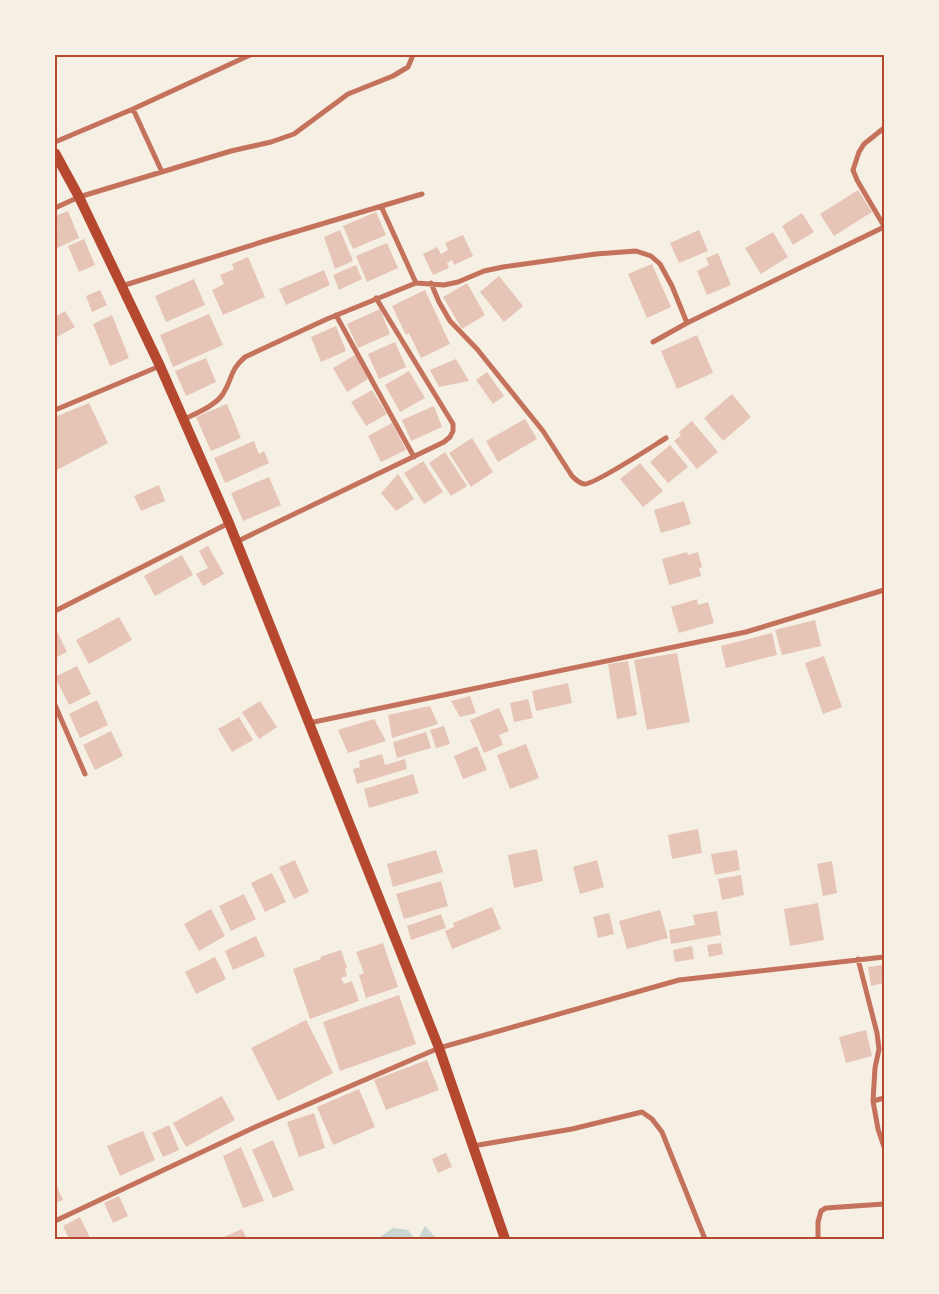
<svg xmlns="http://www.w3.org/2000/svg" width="939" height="1294" font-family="'PT Serif',serif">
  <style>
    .water { fill: #c9d6d2 }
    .building { fill: #e6c5b7 }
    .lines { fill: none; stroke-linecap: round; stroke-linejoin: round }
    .minor { stroke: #c5725c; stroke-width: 5 }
    .secondary { stroke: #b5482f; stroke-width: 10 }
    .neatline { fill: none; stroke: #b5482f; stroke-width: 2 }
  </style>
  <rect width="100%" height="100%" fill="#f6efe4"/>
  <path class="water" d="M425 1226 437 1239H418Z
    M393 1228 408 1230 415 1239H377Z"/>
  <path class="building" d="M858 190 872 212 834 236 820 214Z
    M68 211 79 238 55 249V232L58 230 55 224V216Z
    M376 212 386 235 353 249 343 226Z
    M802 213 814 232 793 245 782 226Z
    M340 230 353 261 335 269 324 237Z
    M699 230 708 251 679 263 670 243Z
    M773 232 788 257 761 274 745 248Z
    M463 235 473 256 454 265 452 260 447 263 449 268 433 275 423 254 437 247 441 254 448 250 445 243Z
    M84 239 95 265 79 272 68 246Z
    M387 243 398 268 367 282 356 256Z
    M718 253 731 285 707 295 697 271 709 265 706 258Z
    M248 257 265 297 223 315 212 290 224 284 220 275 234 269 232 264Z
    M652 264 671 307 647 318 628 274Z
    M356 265 362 279 339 290 333 275Z
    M324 270 330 285 286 305 279 289Z
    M499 276 523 306 504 322 480 292Z
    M194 279 205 305 166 322 155 296Z
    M467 283 485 315 462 329 443 297Z
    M100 290 107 305 92 312 86 296Z
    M425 290 450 344 421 358 409 333 406 335 392 306Z
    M380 309 390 334 358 348 347 324Z
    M65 311 75 327 55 338V317Z
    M209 314 223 345 173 367 160 335Z
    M112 315 129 358 110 366 93 324Z
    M336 326 346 351 321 362 311 337Z
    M697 335 713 373 677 389 661 351Z
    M395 342 406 367 379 379 368 354Z
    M355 355 368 379 347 392 333 368Z
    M206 358 216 382 186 396 175 371Z
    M456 359 469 381 439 387 430 370Z
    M409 371 425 398 400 412 385 385Z
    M487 372 504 396 493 404 476 380Z
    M372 390 387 414 366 426 351 402Z
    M732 394 751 417 723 441 704 418Z
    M89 403 108 443 55 471V417Z
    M227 404 241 438 211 451 196 417Z
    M434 406 442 427 411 441 402 420Z
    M525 419 537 439 498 462 486 441Z
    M692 421 718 452 697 469 674 441 681 435 679 432Z
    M392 423 406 450 381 462 368 436Z
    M472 438 493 472 471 487 449 453Z
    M254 441 259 454 264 451 269 463 225 483 214 458Z
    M670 445 688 467 668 483 650 462Z
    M445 452 467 486 451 496 429 463Z
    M423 461 443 492 424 504 404 473Z
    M640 463 663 491 643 507 620 479Z
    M398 474 414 499 396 511 381 493Z
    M269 477 281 505 243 521 231 493Z
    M159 485 165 501 141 511 134 496Z
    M684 501 691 524 661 533 654 510Z
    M208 546 224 574 203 586 196 574 208 568 199 551Z
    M687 552 688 555 698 552 702 567 699 568 701 576 669 585 662 559Z
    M182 555 193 575 155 596 144 576Z
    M697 599 698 605 708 602 714 623 679 633 671 607Z
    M119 617 132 640 89 664 76 640Z
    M815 620 821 646 782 655 775 630Z
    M55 627 67 652 55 658Z
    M772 633 777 655 726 668 721 646Z
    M677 653 690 722 647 730 634 660Z
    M824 656 842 707 823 714 805 663Z
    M628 661 637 715 617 719 608 664Z
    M77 666 91 694 69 705 55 677Z
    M568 683 572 703 536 711 532 691Z
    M470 696 476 713 460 717 451 701Z
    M528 699 533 718 514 722 510 703Z
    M97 700 108 725 80 738 69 714Z
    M260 701 277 727 259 739 242 712Z
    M430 706 438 724 392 738 388 715Z
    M499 708 509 731 499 735 503 745 484 753 470 720Z
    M239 717 253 740 232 752 218 729Z
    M374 719 386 741 348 753 338 730Z
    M444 726 450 744 436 748 430 730Z
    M111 731 123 756 95 770 83 745Z
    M426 732 431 748 397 758 393 742Z
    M526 744 539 778 510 789 497 755Z
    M477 746 487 770 463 779 454 756Z
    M382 754 385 765 405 759 407 769 357 784 353 769 360 767 359 761Z
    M413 774 419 793 369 808 364 789Z
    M698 829 702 853 672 859 668 835Z
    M537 849 543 881 514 888 508 855Z
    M436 850 443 872 393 887 387 864Z
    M737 850 740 870 715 875 711 854Z
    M295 860 309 892 294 899 279 867Z
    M597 860 604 887 580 894 573 867Z
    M832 861 837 893 823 896 817 864Z
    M272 873 286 902 265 912 251 883Z
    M741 875 744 895 722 900 718 879Z
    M441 881 448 906 404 919 396 894Z
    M244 894 256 919 231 931 219 906Z
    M818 903 824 940 790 946 784 909Z
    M492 907 501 929 452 949 445 931 454 927 453 923Z
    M211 909 225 936 199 951 184 924Z
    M660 910 668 938 627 949 619 921Z
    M717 911 721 935 671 944 669 930 695 925 693 915Z
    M609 913 614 934 598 938 593 917Z
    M441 914 446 928 411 940 407 926Z
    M256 936 265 956 233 970 225 951Z
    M383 943 398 987 366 998 359 975 364 973 356 952Z
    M721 943 723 954 709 957 707 945Z
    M692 946 694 959 675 962 673 950Z
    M341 950 347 968 345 969 347 976 341 978 344 984 352 981 359 1001 310 1019 293 969 321 959 320 957Z
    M215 957 226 979 196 994 185 972Z
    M884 965V983L871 986 868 967Z
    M399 995 416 1044 340 1071 323 1022Z
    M306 1020 333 1073 278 1101 251 1048Z
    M866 1030 872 1056 846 1063 839 1037Z
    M427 1060 439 1090 386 1110 374 1080Z
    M359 1089 375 1127 333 1145 317 1107Z
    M222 1096 235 1120 186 1147 173 1123Z
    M314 1113 325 1148 299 1157 287 1122Z
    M169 1125 179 1150 163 1157 152 1133Z
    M143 1131 155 1160 120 1176 107 1146Z
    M273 1140 294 1190 273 1198 252 1150Z
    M241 1147 264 1201 243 1208 223 1156Z
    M446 1153 452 1167 438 1173 432 1159Z
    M55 1182 63 1200 55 1203Z
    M119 1196 128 1216 113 1223 104 1203Z
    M80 1217 90 1238 69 1239 63 1226Z
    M242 1229 247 1239H219Z"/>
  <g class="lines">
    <path class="minor" d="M133 109 162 172
      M884 128 864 144 859 152 853 170 857 180 884 226
      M55 142 133 109 250 55
      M381 206 416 283
      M55 208 79 197 231 151 271 142 294 134 348 94 393 76 408 67 413 55
      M431 283 439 302 450 321 477 349 543 431 572 476C576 480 580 484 585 484 597 483 653 446 666 438
      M122 286 268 240 422 194
      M336 315 414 457
      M653 342 687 323 884 227
      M55 410 160 366
      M183 420C196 413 215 406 223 394 233 378 229 371 245 357L327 319 416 283 444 285 458 282 484 271 503 267 596 254 636 251 651 256 660 264 672 286 687 323
      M236 542 444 442 450 437 453 431V424L376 298
      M55 611 229 523
      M55 705 85 774
      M309 723 746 632 884 590
      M858 959 877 1033 879 1049 875 1068 873 1101 878 1129 884 1147
      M873 1101 884 1098
      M473 1146 572 1129 642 1112 652 1119 662 1132 705 1239
      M55 1221 253 1128 439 1048 679 980 884 957
      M818 1239V1222L821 1211 826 1208 884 1204"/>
    <path class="secondary" d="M55 153 79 197 160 366 229 523 439 1048 505 1239"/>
  </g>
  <rect width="939" height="1294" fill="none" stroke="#f6efe4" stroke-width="112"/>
  <rect x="56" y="56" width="827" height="1182" class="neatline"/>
</svg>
